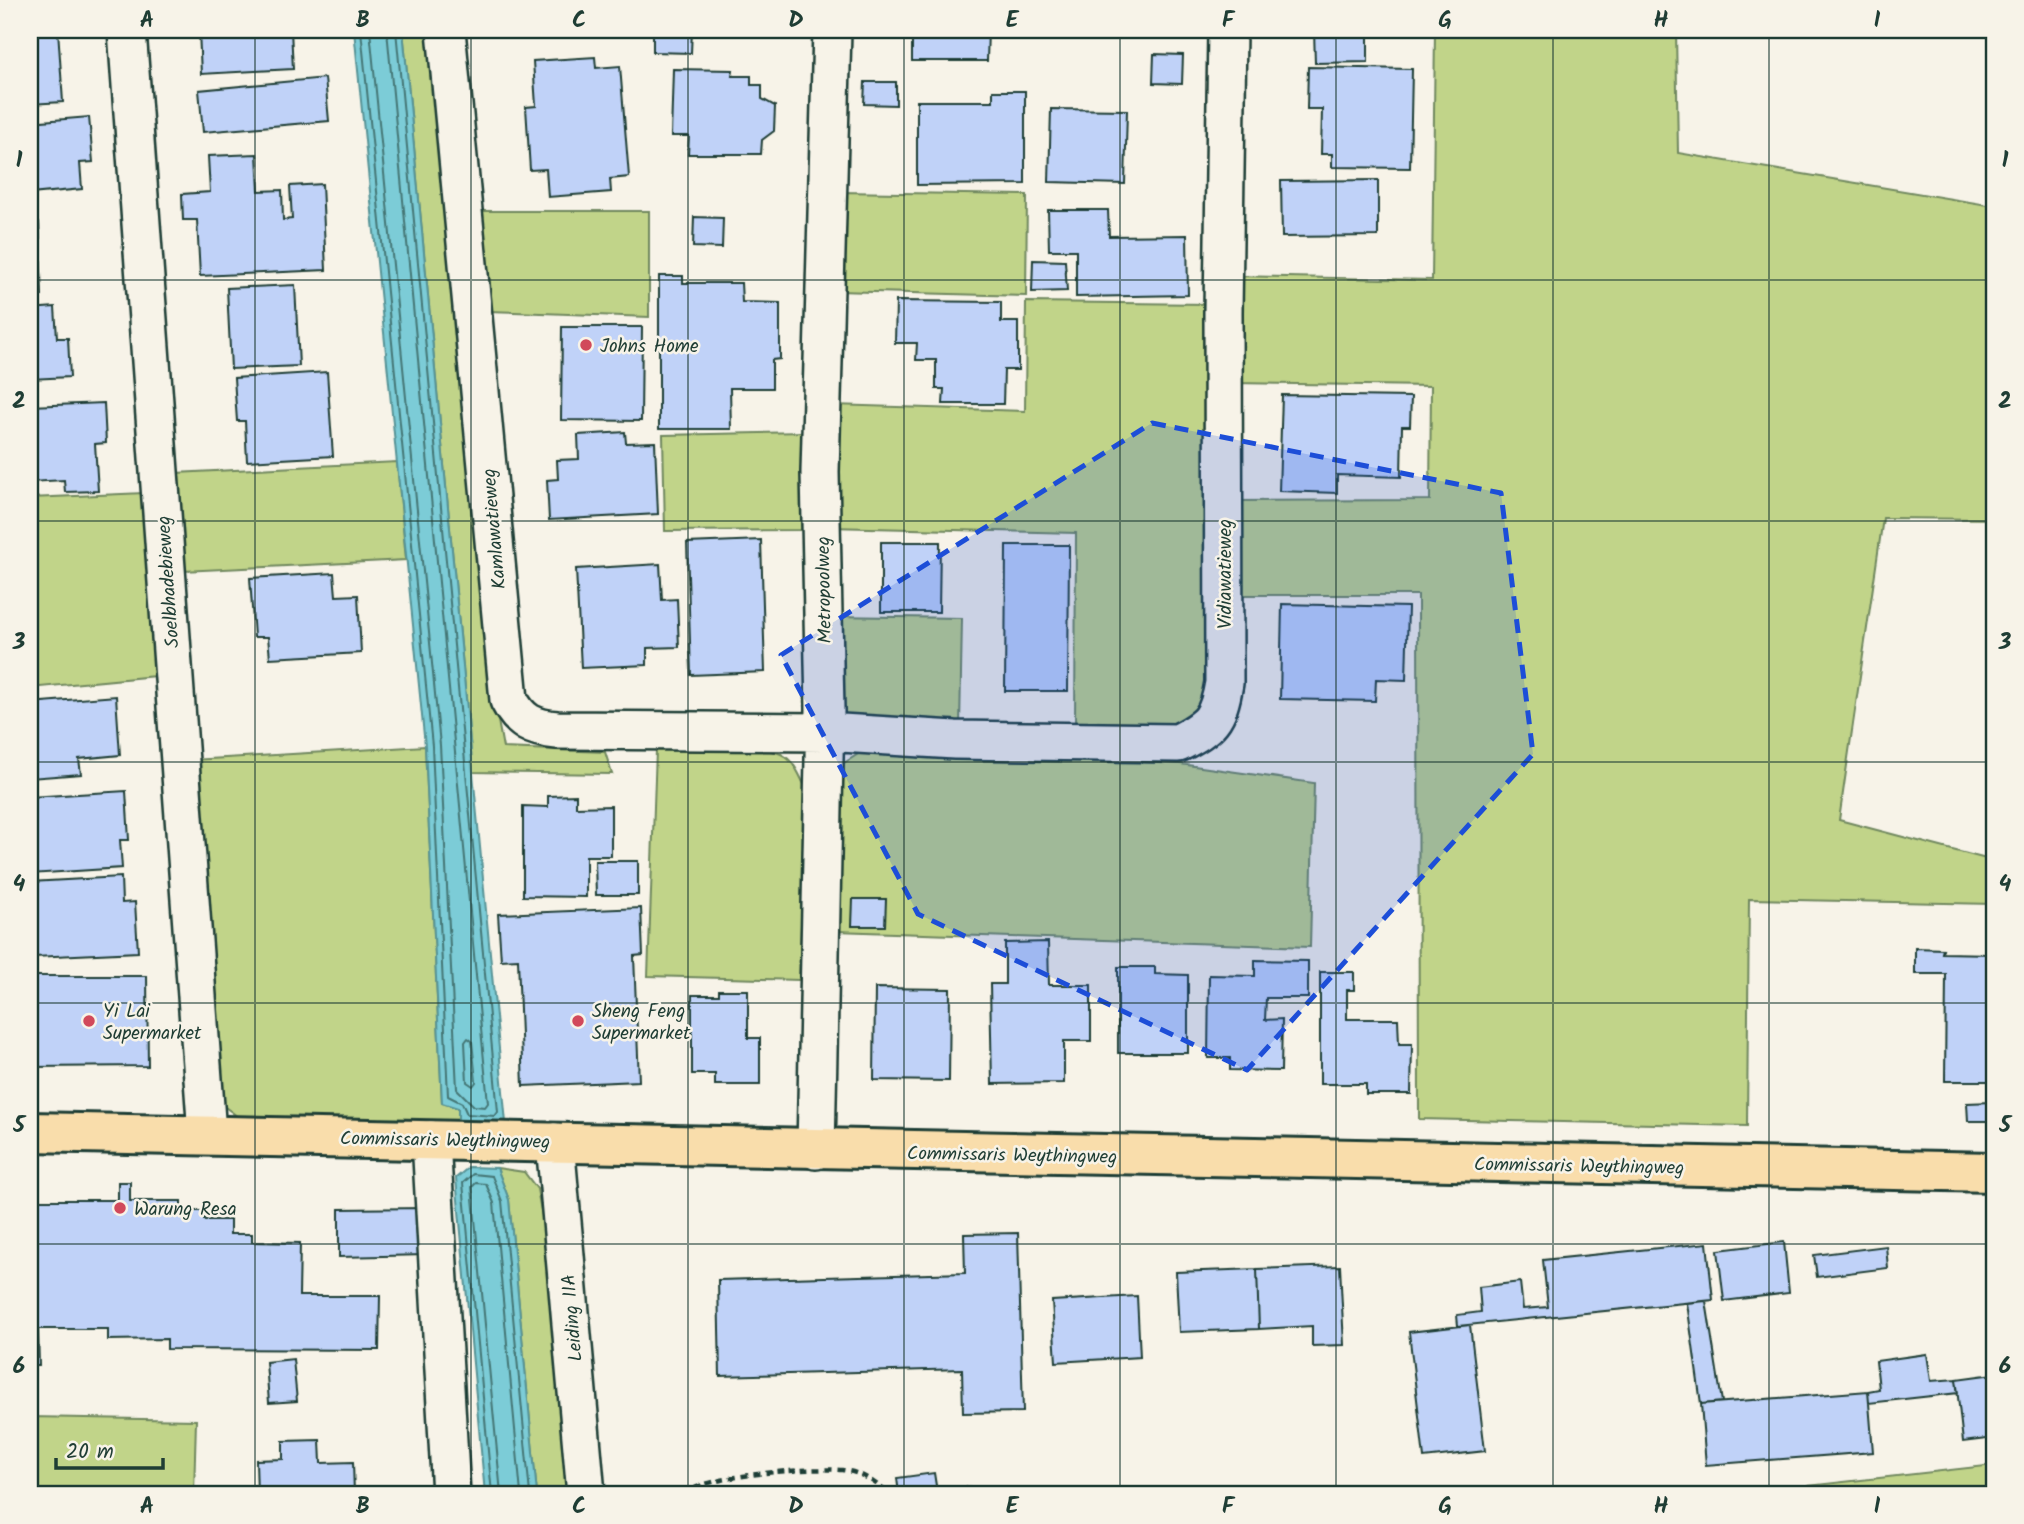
<svg xmlns="http://www.w3.org/2000/svg" width="2024" height="1524" font-family="Kalam,sans-serif">
  <style>
    .green { fill: #c1d489; stroke: #70885e; stroke-width: 2 }
    .water { fill: #7cccd7; stroke: #579396; stroke-width: 2 }
    .lines { fill: none; stroke-linecap: round; stroke-linejoin: round }
    .shore { stroke: #447675; stroke-width: 2 }
    .building { fill: #c0d2f8; stroke: #1f3d34; stroke-width: 2 }
    .minor-casing { stroke: #1f3d34; stroke-width: 42 }
    .major-casing { stroke: #1f3d34; stroke-width: 44 }
    .path { stroke: #1f3d34; stroke-width: 4.5; stroke-dasharray: 7 5; stroke-linecap: butt }
    .minor { stroke: #f7f3e8; stroke-width: 37 }
    .major { stroke: #f9ddab; stroke-width: 38 }
    .marked { fill: #1d4ed8; fill-opacity: 0.2; stroke: #1d4ed8; stroke-width: 5; stroke-dasharray: 14 9; stroke-linejoin: round }
    .grid { fill: none; stroke: #1f3d34; stroke-width: 2; stroke-opacity: 0.55 }
    .poi-dot { fill: #d1495b; stroke: #f7f3e8; stroke-width: 2.5 }
    .labels { text-anchor: middle; stroke-width: 5; stroke-linejoin: round; paint-order: stroke }
    .poi-label { font-size: 19px; fill: #1f3d34; stroke: #f7f3e8; text-anchor: start }
    .street-label { font-size: 19px; fill: #1f3d34; stroke: #f7f3e8 }
    .neatline { fill: none; stroke: #1f3d34; stroke-width: 2.5 }
    .grid-label { font-size: 23px; text-anchor: middle; font-weight: bold; fill: #1f3d34 }
  </style>
  <rect width="100%" height="100%" fill="#f7f3e8"/>
  <filter id="ink" filterUnits="userSpaceOnUse"><feTurbulence type="fractalNoise" baseFrequency=".0143" numOctaves="2"/><feDisplacementMap in="SourceGraphic" scale="14" xChannelSelector="R" yChannelSelector="G"/><feConvolveMatrix kernelMatrix="1 2 1 2 8 2 1 2 1" color-interpolation-filters="sRGB"/></filter>
  <g filter="url(#ink)">
    <path class="green" d="M403 30H430L490 677 503 748 605 752 612 774 473 772Z
      M1435 30H1676L1678 153 1994 206V519L1883 518 1839 820 1994 861V904L1749 899 1747 1126 1419 1119 1418 595H1234L1231 501 1430 500 1431 386 1233 383 1235 276 1432 280Z
      M839 192 1027 195 1026 296 836 291Z
      M481 211H649V317L488 311Z
      M1026 302 1211 304 1209 691 1204 709 1179 729H1075L1076 533 828 527 833 405 1025 411Z
      M806 432 805 530 665 531 663 435Z
      M397 462 406 560 183 571 176 473Z
      M144 493 155 676 30 688V498Z
      M831 616 962 618 960 728 834 725Z
      M425 746 442 1103 458 1108V1121L237 1116 221 1104 192 760Z
      M874 749 1180 764 1314 783 1310 947 836 931 844 763 860 753Z
      M656 750C684 750 759 744 781 754 794 760 800 776 806 789L799 980 648 976Z
      M497 1168 524 1172 537 1189 544 1227 567 1494H537L509 1200Z
      M30 1417 196 1420 194 1494H30Z
      M1994 1465V1494H1737Z"/>
    <path class="water" d="M354 30H403L506 1123 458 1121V1108L442 1103 425 746Z
      M469 1167 497 1168 509 1200 537 1494H485L456 1178Z"/>
    <g class="lines">
      <path class="shore" d="M361 30 432 746 448 1096 462 1103 467 1114 495 1116 498 1112 396 30
        M370 30 440 745 457 1089 474 1106 485 1107 488 1103 387 30
        M468 1038 472 1041 476 1082 473 1086 467 1082 465 1042Z
        M492 1494 463 1183 473 1174 492 1176 502 1201 530 1494
        M501 1494 472 1187 476 1183 486 1184 494 1203 521 1494"/>
    </g>
    <path class="building" d="M30 30H58L63 102 30 104Z
      M199 30H291L293 69 201 74Z
      M653 30H692L691 53 653 52Z
      M912 30H988L987 61H912Z
      M1314 30H1368V62L1315 63Z
      M1154 54 1183 55 1182 84 1153 83Z
      M595 57 596 68 620 66 629 177 610 179 611 192 548 197 546 169 530 170 526 107 536 106 533 61Z
      M1308 67 1412 69 1410 168 1332 167V154H1321L1322 109H1307Z
      M673 69 733 70 732 76H751V85H762V99L775 106 774 131 762 140 761 154H688L689 136H671Z
      M325 78 329 121 203 132 199 90Z
      M865 82H896V105L864 104Z
      M993 91H1025V184L917 185V101H993Z
      M1051 109 1127 110 1125 184 1049 182Z
      M89 117 93 162 80 163 82 189 31 194 30 203V122Z
      M257 154 259 191 282 190 283 220 292 219 290 186 322 184 326 270 200 276 197 220H183L182 194 210 192 208 156Z
      M1378 180V236L1282 237 1281 181Z
      M1048 210H1108L1109 236 1187 235 1188 295 1076 297V250H1049Z
      M694 217 723 218 722 248 693 247Z
      M39 222 42 296H30V223Z
      M1033 260 1065 261 1067 291 1032 292Z
      M659 276H683V283H741L742 302 780 303V359L772 360V388H730L731 429H659Z
      M295 285 299 366 231 369 227 288Z
      M896 301 1001 302V322H1018V370H1004L1003 404H943L944 389H936V360H916L917 343H895Z
      M55 307 57 338H68L70 377 30 379V309Z
      M562 327H642L641 421 561 420Z
      M327 372 333 456 247 461 245 421H237L234 378Z
      M1282 395 1411 397 1410 426H1402L1401 477 1337 475V493L1279 491Z
      M104 403 106 443 95 444 98 491 65 492 64 480 30 482V406Z
      M625 432 626 443 655 442 658 514 549 520 547 480 558 479 557 460 579 459 578 435Z
      M761 540 765 672 691 675 687 543Z
      M881 542H940L939 612H881Z
      M1006 545H1069L1068 691H1005Z
      M660 564 662 600 677 599 679 647 647 648V665L581 668 576 569Z
      M334 573 336 596 358 595 361 653 270 658 268 637H254L250 578Z
      M1282 604 1408 607 1406 680 1376 679 1375 701 1280 699Z
      M116 696 120 755 79 759 81 774 30 778V703Z
      M126 791 129 840H120L122 868 30 874V797Z
      M576 795V807L611 806V856H586V897L523 896V806L548 807V796Z
      M595 861H638V895H596Z
      M121 877 122 903 135 902 138 952 34 957 30 882Z
      M853 899H886L885 926H852Z
      M641 908 643 955 634 956 639 1081 523 1086 518 959 501 960 498 914Z
      M1048 942 1049 985H1091V1041H1064V1083L992 1084 990 984H1005V943Z
      M1915 948 1943 949 1942 953 1994 954V1081H1945L1946 974H1915Z
      M1255 960 1308 961V998H1266L1265 1020 1282 1019 1281 1071 1230 1070V1058H1208L1209 975 1255 976Z
      M1118 967H1155V974L1188 975V1053H1118Z
      M1320 972H1354V990H1347V1019H1398L1399 1044H1412L1411 1094H1366V1084H1320Z
      M30 976H147L148 1066 30 1067Z
      M875 988 950 989 949 1081 874 1080Z
      M719 990H748V1038H760V1085H715V1074H692V995H719Z
      M1992 1102 1993 1121H1968L1967 1103Z
      M118 1182H130V1201H181V1211H204V1220H230V1234H252V1242L300 1243 299 1296H380L379 1350 167 1349V1339L108 1340V1329H38L39 1366H30V1200H118Z
      M425 1208 426 1255 339 1257V1209Z
      M1018 1233 1023 1412 963 1413 962 1369 720 1376 718 1280 965 1273 964 1234Z
      M1784 1242 1789 1293 1724 1301 1718 1250Z
      M1707 1243 1713 1300 1458 1326 1457 1315 1481 1312 1479 1287 1520 1282 1523 1309 1548 1307 1543 1260Z
      M1886 1246 1888 1268 1817 1277 1814 1255Z
      M1340 1266 1344 1345 1312 1346V1326L1259 1329 1257 1269Z
      M1257 1269 1259 1329 1179 1332 1176 1272Z
      M1137 1296 1140 1357 1056 1362 1052 1301Z
      M1706 1301 1722 1402 1701 1404 1687 1303Z
      M1470 1325 1485 1451 1424 1458 1409 1332Z
      M1927 1354 1931 1381 1956 1379 1958 1393 1869 1403 1868 1391 1879 1389 1876 1361Z
      M293 1359 297 1401 269 1403 266 1362Z
      M1994 1374V1438L1963 1442 1956 1379Z
      M1868 1391 1873 1452 1706 1465 1701 1404Z
      M320 1440 321 1463 353 1462 354 1494H257L256 1460 283 1459V1441Z
      M934 1473 937 1492 969 1487 970 1494H899L897 1478Z"/>
    <g class="lines">
      <defs>
        <path id="minor" d="M127 30 207 1134
          M446 30 509 700C520 722 533 728 557 730L825 732 955 740 1178 743C1211 726 1218 719 1224 683L1223 312 1227 30
          M431 1140 451 1494
          M555 1142 586 1494
          M816 1150 825 710 820 472 832 30"/>
        <path id="major" d="M30 1132 1994 1172"/>
      </defs>
      <use href="#minor" class="minor-casing"/>
      <use href="#major" class="major-casing"/>
      <path class="path" d="M685 1494C704 1475 813 1467 842 1470 860 1472 872 1480 885 1491"/>
      <use href="#minor" class="minor"/>
      <use href="#major" class="major"/>
    </g>
  </g>
  <path class="marked" d="M1152 423 1501 493 1533 754 1247 1070 918 914 781 655Z"/>
  <path class="grid" d="M255 30V1494M471 30V1494M688 30V1494M904 30V1494M1120 30V1494M1336 30V1494M1553 30V1494M1769 30V1494M30 280H1994M30 521H1994M30 762H1994M30 1003H1994M30 1244H1994"/>
  <g class="poi-dot">
    <circle cx="586" cy="345" r="7"/>
    <circle cx="89" cy="1021" r="7"/>
    <circle cx="578" cy="1021" r="7"/>
    <circle cx="120" cy="1208" r="7"/>
  </g>
  <g class="labels">
    <g class="poi-label">
      <text x="600" y="352">Johns Home</text>
      <text x="103" y="1017">Yi Lai<tspan x="103" dy="22">Supermarket</tspan></text>
      <text x="592" y="1017">Sheng Feng<tspan x="592" dy="22">Supermarket</tspan></text>
      <text x="134" y="1215">Warung Resa</text>
    </g>
    <g class="street-label">
      <text transform="translate(493 529) rotate(-95)" y="7">Kamlawatieweg</text>
      <text transform="translate(1224 574) rotate(-90)" y="7">Vidiawatieweg</text>
      <text transform="translate(167 582) rotate(-94)" y="7">Soelbhadebieweg</text>
      <text transform="translate(823 590) rotate(-91)" y="7">Metropoolweg</text>
      <text transform="translate(445 1139) rotate(1)" y="7">Commissaris Weythingweg</text>
      <text transform="translate(1012 1154) rotate(1)" y="7">Commissaris Weythingweg</text>
      <text transform="translate(1579 1165) rotate(1)" y="7">Commissaris Weythingweg</text>
      <text transform="translate(571 1318) rotate(-95)" y="7">Leiding 11A</text>
    </g>
  </g>
  <rect width="2024" height="1524" fill="none" stroke="#f7f3e8" stroke-width="77"/>
  <path d="M56 1458v10h107v-10" fill="none" stroke="#1f3d34" stroke-width="3.5"/>
  <text x="66" y="1458" font-size="21" fill="#1f3d34" stroke="#f7f3e8" stroke-width="5" paint-order="stroke">20 m</text>
  <rect x="38" y="38" width="1948" height="1448" class="neatline"/>
  <g class="grid-label">
    <text x="147" y="27">A</text>
    <text x="363" y="27">B</text>
    <text x="579" y="27">C</text>
    <text x="796" y="27">D</text>
    <text x="1012" y="27">E</text>
    <text x="1228" y="27">F</text>
    <text x="1445" y="27">G</text>
    <text x="1661" y="27">H</text>
    <text x="1877" y="27">I</text>
    <text x="19" y="167">1</text>
    <text x="2005" y="167">1</text>
    <text x="19" y="408">2</text>
    <text x="2005" y="408">2</text>
    <text x="19" y="649">3</text>
    <text x="2005" y="649">3</text>
    <text x="19" y="891">4</text>
    <text x="2005" y="891">4</text>
    <text x="19" y="1132">5</text>
    <text x="2005" y="1132">5</text>
    <text x="19" y="1373">6</text>
    <text x="2005" y="1373">6</text>
    <text x="147" y="1513">A</text>
    <text x="363" y="1513">B</text>
    <text x="579" y="1513">C</text>
    <text x="796" y="1513">D</text>
    <text x="1012" y="1513">E</text>
    <text x="1228" y="1513">F</text>
    <text x="1445" y="1513">G</text>
    <text x="1661" y="1513">H</text>
    <text x="1877" y="1513">I</text>
  </g>
</svg>
